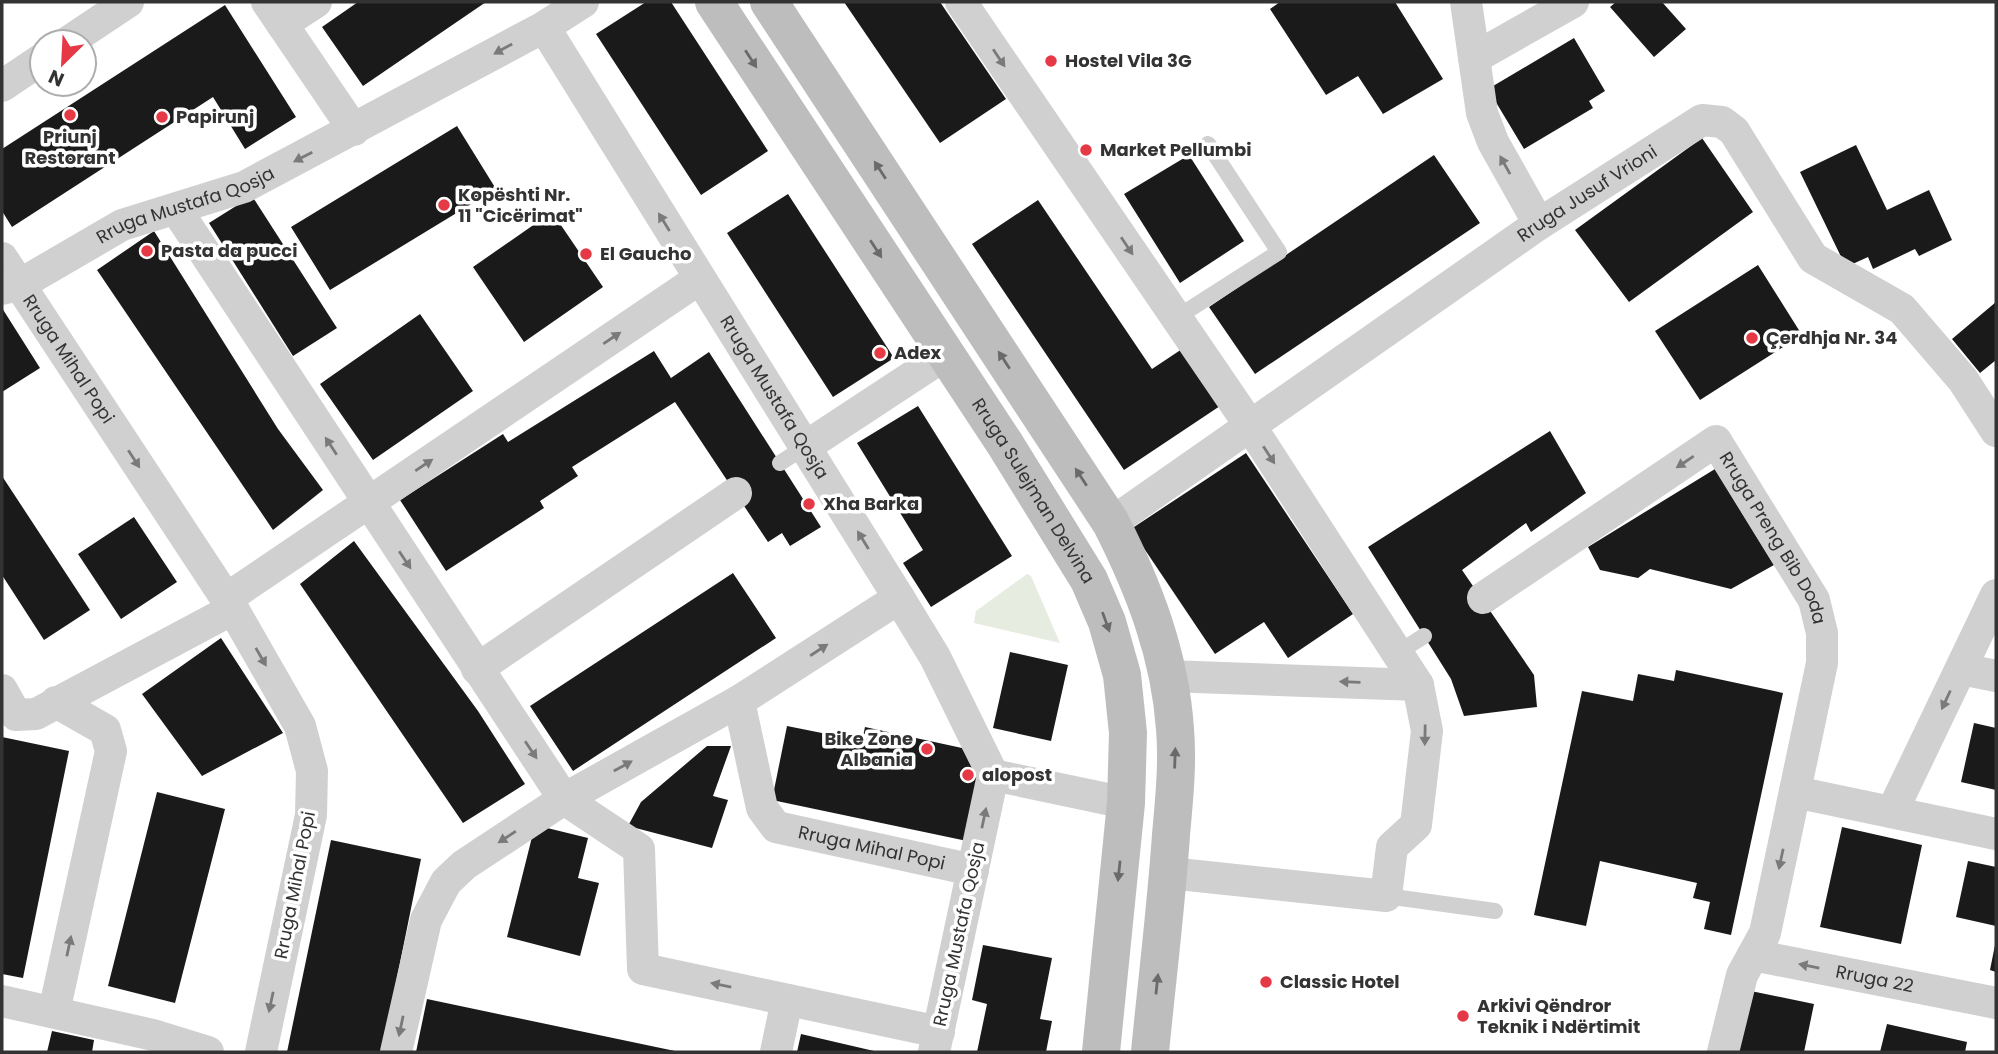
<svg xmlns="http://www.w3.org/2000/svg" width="1998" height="1054" font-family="Poppins,sans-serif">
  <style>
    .green { fill: #e6ecdf }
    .building { fill: #1a1a1a }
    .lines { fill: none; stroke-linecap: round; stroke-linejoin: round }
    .lane { stroke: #d0d0d0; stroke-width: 16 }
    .street { stroke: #d0d0d0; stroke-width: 32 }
    .secondary { stroke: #bdbdbd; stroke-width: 38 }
    .oneway { fill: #7a7a7a }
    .oneway2 { fill: #6a6a6a }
    .poi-dot { fill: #e63946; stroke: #fff; stroke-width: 2.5 }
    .labels { text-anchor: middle; stroke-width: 7; stroke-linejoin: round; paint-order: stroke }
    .poi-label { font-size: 18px; font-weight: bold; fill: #333; stroke: #fff; text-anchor: start }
    .street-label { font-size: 18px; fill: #333; stroke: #fff }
  </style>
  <rect width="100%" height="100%" fill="#fff"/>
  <path class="green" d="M1027 574 1031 576 1060 643 974 623 976 611Z"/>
  <path class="building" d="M358 2H486L363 86 322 27Z
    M646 2H671L768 151 701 195 596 34Z
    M844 2H940L1006 99 940 143Z
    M1280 2H1395L1443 79 1383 114 1358 76 1326 95 1270 9Z
    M1616 2H1662L1686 29 1654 57 1610 7Z
    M225 5 296 117 245 149 213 97 12 227 2 211V149Z
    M1574 38 1605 91 1589 101 1593 108 1524 149 1488 89Z
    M457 126 496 189 330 290 291 227Z
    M1702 138 1753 212 1629 302 1575 230Z
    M1856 145 1887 210 1929 190 1952 240 1919 256 1915 249 1873 269 1868 257 1846 267 1800 172Z
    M1189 155 1244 241 1180 283 1124 194Z
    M1434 155 1480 223 1255 374 1209 307Z
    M788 194 894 358 833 397 727 233Z
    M252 196 337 328 293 356 209 223Z
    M1038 200 1152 369 1182 349 1220 406 1124 470 972 244Z
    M552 212 603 287 524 342 473 267Z
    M154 231 278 429 323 490 273 530 97 270Z
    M1758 265 1802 335 1700 400 1655 331Z
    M1996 302V360L1980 373 1952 339Z
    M2 308 40 368 2 392Z
    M420 314 473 391 373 460 320 384Z
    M654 351 671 378 709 352 821 527 790 546 782 533 768 542 675 402 572 467 578 476 540 501 544 508 446 571 400 500 503 434 508 442Z
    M918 406 1012 556 931 607 903 563 923 550 857 443Z
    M1550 431 1586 493 1531 532 1526 523 1462 570 1534 675 1537 707 1464 716 1451 679 1368 547Z
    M1246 453 1353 614 1288 658 1264 622 1215 654 1131 529Z
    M1715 469 1774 565 1731 589 1650 569 1638 578 1600 570 1588 547Z
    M2 476 90 610 44 640 2 575Z
    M134 517 177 582 121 619 78 554Z
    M354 541 478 711 525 784 463 823 300 584Z
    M733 573 776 638 573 771 530 706Z
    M221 638 283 733 202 776 142 694Z
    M1010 652 1068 665 1051 741 993 728Z
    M1676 670 1783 693 1731 935 1704 929 1710 902 1693 898 1697 883 1600 861 1586 926 1534 915 1582 691 1633 701 1638 674 1674 681Z
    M1974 723 1996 728V790L1961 782Z
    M787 726 862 741 865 727 962 748 980 780 967 841 772 800Z
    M2 737 69 751 23 978 2 974Z
    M707 746H731L713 796 728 800 712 848 628 826 641 802Z
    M157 792 225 809 175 1003 108 986Z
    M535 825 588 838 578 878 599 883 580 956 507 937Z
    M1842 827 1922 845 1901 944 1820 927Z
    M331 840 421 859 382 1052H287Z
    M1968 861 1996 867V926L1956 917Z
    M983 945 1052 958 1040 1019 1052 1021 1046 1052H977L987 1004 972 1000Z
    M1995 945H1996V972L1990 970Z
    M1746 990 1814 1004 1804 1052H1733Z
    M427 999 675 1051 674 1052H416Z
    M1887 1024 1967 1042 1965 1052H1880Z
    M52 1031 94 1040 92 1052H47Z
    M801 1034 874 1051V1052H797Z"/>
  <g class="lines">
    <path class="lane" d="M1176 318 1279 252 1208 144
      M780 463 805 447
      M1399 652 1424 636
      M1386 896 1495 911"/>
    <g class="street">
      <path d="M267 2 354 130"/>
      <path d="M961 2 1249 424 1418 685 1427 731 1416 825 1392 847 1386 896 1169 873"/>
      <path d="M1466 2 1482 113 1493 142 1539 224"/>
      <path d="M282 24 316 2"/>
      <path id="s1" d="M544 27 899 598 935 657 993 775 934 1052"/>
      <path d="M68 42 128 2"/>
      <path d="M1474 58 1573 2"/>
      <path d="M2 86 42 59"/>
      <path d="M176 209 564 799 639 849 643 969 939 1032"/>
      <path id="s2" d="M2 258 233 609 300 726 312 771 311 815 261 1052"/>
      <path id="s3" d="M2 289 19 285 122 225 244 187 544 27 583 2"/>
      <path d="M805 447 945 355"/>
      <path id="s4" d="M1111 523 1539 224 1702 120 1722 122 1734 131 1813 258 1902 309 1963 380 1996 431"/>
      <path id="s5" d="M1483 598 1716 441 1814 600 1822 633V663L1765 933 1742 975 1723 1052"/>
      <path d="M226 599 699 279"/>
      <path d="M477 669 736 493"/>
      <path d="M1961 669 1996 676"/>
      <path d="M1168 676 1418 685"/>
      <path d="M2 690 16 715 36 714 233 609"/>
      <path id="s6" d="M739 701 762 808 776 827 973 870"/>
      <path d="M993 775 1126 803"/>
      <path d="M1795 792 1996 834"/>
      <path d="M1892 812 1996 595"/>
      <path id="s7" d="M1753 955 1996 1003"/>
      <path d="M2 1001 153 1035 208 1052"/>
      <path d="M54 1012 111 751 105 730 56 702"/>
      <path d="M396 1052 426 920 446 882 464 865 564 799 739 701 899 598"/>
      <path d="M776 1052 787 1000"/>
    </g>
    <g class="secondary">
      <path id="s8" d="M714 2 1005 444 1089 580 1107 622 1122 675 1128 733 1126 803 1101 1052"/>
      <path d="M769 2 1111 523C1144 588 1170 655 1175 729 1178 764 1174 801 1171 835 1166 908 1157 980 1150 1052"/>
    </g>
  </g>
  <defs><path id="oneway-solid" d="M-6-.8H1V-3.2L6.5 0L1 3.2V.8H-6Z" transform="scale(1.75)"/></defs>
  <g class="oneway">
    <use href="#oneway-solid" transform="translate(503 49) rotate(151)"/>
    <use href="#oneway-solid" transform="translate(999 58) rotate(56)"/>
    <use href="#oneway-solid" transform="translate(303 157) rotate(153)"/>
    <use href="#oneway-solid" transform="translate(1505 165) rotate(-119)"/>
    <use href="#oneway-solid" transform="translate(664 222) rotate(-122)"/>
    <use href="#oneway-solid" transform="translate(1127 246) rotate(56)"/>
    <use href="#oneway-solid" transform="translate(612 338) rotate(-34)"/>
    <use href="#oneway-solid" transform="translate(331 446) rotate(-123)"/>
    <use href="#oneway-solid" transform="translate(1269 455) rotate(57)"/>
    <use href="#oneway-solid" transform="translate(134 459) rotate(57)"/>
    <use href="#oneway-solid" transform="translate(1685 462) rotate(146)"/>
    <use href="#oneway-solid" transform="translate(424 465) rotate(-34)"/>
    <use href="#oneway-solid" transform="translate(863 540) rotate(-122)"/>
    <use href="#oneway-solid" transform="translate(405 560) rotate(56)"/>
    <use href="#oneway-solid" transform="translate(819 650) rotate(-33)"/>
    <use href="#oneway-solid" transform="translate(261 657) rotate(60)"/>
    <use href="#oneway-solid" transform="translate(1350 682) rotate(-178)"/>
    <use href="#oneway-solid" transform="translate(1946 700) rotate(115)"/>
    <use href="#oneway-solid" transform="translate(1425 735) rotate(91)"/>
    <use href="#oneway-solid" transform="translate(531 750) rotate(56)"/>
    <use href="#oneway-solid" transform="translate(623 766) rotate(-29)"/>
    <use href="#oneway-solid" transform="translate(984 818) rotate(-78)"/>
    <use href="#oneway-solid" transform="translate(507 837) rotate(147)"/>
    <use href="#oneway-solid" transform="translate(1781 859) rotate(102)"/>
    <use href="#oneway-solid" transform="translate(69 946) rotate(-78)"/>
    <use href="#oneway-solid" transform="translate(1809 966) rotate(-169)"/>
    <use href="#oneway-solid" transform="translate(721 985) rotate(-168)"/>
    <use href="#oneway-solid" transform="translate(271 1002) rotate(102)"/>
    <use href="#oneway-solid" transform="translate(401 1026) rotate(102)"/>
  </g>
  <g class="oneway2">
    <use href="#oneway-solid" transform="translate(751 59) rotate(57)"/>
    <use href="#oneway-solid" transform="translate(880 170) rotate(-123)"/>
    <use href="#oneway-solid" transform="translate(876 249) rotate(57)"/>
    <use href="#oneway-solid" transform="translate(1004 360) rotate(-123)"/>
    <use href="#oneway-solid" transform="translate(1081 477) rotate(-123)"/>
    <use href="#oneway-solid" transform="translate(1106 622) rotate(70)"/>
    <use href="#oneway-solid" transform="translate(1175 758) rotate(-88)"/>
    <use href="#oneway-solid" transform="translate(1119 871) rotate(96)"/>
    <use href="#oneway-solid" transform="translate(1157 984) rotate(-84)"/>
  </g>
  <g class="poi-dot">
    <circle cx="1051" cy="61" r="7"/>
    <circle cx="70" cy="115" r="7"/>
    <circle cx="162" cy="117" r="7"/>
    <circle cx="1086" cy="150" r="7"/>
    <circle cx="444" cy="205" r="7"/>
    <circle cx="147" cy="251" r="7"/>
    <circle cx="586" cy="254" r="7"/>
    <circle cx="1752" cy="338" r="7"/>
    <circle cx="880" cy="353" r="7"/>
    <circle cx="809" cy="504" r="7"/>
    <circle cx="927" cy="749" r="7"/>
    <circle cx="968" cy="775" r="7"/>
    <circle cx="1266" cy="982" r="7"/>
    <circle cx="1463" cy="1016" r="7"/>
  </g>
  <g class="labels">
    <g class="poi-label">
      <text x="1065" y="67">Hostel Vila 3G</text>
      <text x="176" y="123">Papirunj</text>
      <text x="70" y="143" text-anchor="middle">Priunj<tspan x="70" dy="21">Restorant</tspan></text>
      <text x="1100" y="156">Market Pellumbi</text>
      <text x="458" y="201">Kopështi Nr.<tspan x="458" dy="21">11 "Cicërimat"</tspan></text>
      <text x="161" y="257">Pasta da pucci</text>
      <text x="600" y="260">El Gaucho</text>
      <text x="1766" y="344">Çerdhja Nr. 34</text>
      <text x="894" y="359">Adex</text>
      <text x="823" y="510">Xha Barka</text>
      <text x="913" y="745" text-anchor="end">Bike Zone<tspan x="913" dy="21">Albania</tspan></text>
      <text x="982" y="781">alopost</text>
      <text x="1280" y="988">Classic Hotel</text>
      <text x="1477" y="1012">Arkivi Qëndror<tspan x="1477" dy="21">Teknik i Ndërtimit</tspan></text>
    </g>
    <g class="street-label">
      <text dy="6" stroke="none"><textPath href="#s4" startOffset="579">Rruga Jusuf Vrioni</textPath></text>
      <text dy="6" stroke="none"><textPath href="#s3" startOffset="203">Rruga Mustafa Qosja</textPath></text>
      <text dy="6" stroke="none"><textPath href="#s2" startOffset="121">Rruga Mihal Popi</textPath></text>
      <text dy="6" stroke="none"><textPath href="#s1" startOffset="436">Rruga Mustafa Qosja</textPath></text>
      <text dy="6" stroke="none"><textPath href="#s8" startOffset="584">Rruga Sulejman Delvina</textPath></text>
      <text dy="6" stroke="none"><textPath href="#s5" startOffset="394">Rruga Preng Bib Doda</textPath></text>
      <text dy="6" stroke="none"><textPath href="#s6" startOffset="231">Rruga Mihal Popi</textPath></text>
      <text transform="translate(295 885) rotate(-79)" y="6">Rruga Mihal Popi</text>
      <text transform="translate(959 934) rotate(-78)" y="6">Rruga Mustafa Qosja</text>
      <text dy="6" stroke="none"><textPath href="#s7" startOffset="124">Rruga 22</textPath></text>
    </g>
  </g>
  <rect width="1998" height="1054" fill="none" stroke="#333333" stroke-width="7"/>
  <g transform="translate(63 63) rotate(204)"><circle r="33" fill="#ffffff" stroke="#adadad" stroke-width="2"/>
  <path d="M0-5L12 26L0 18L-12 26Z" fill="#e63946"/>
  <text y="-10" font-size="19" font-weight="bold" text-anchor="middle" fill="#333333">N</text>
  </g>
</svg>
